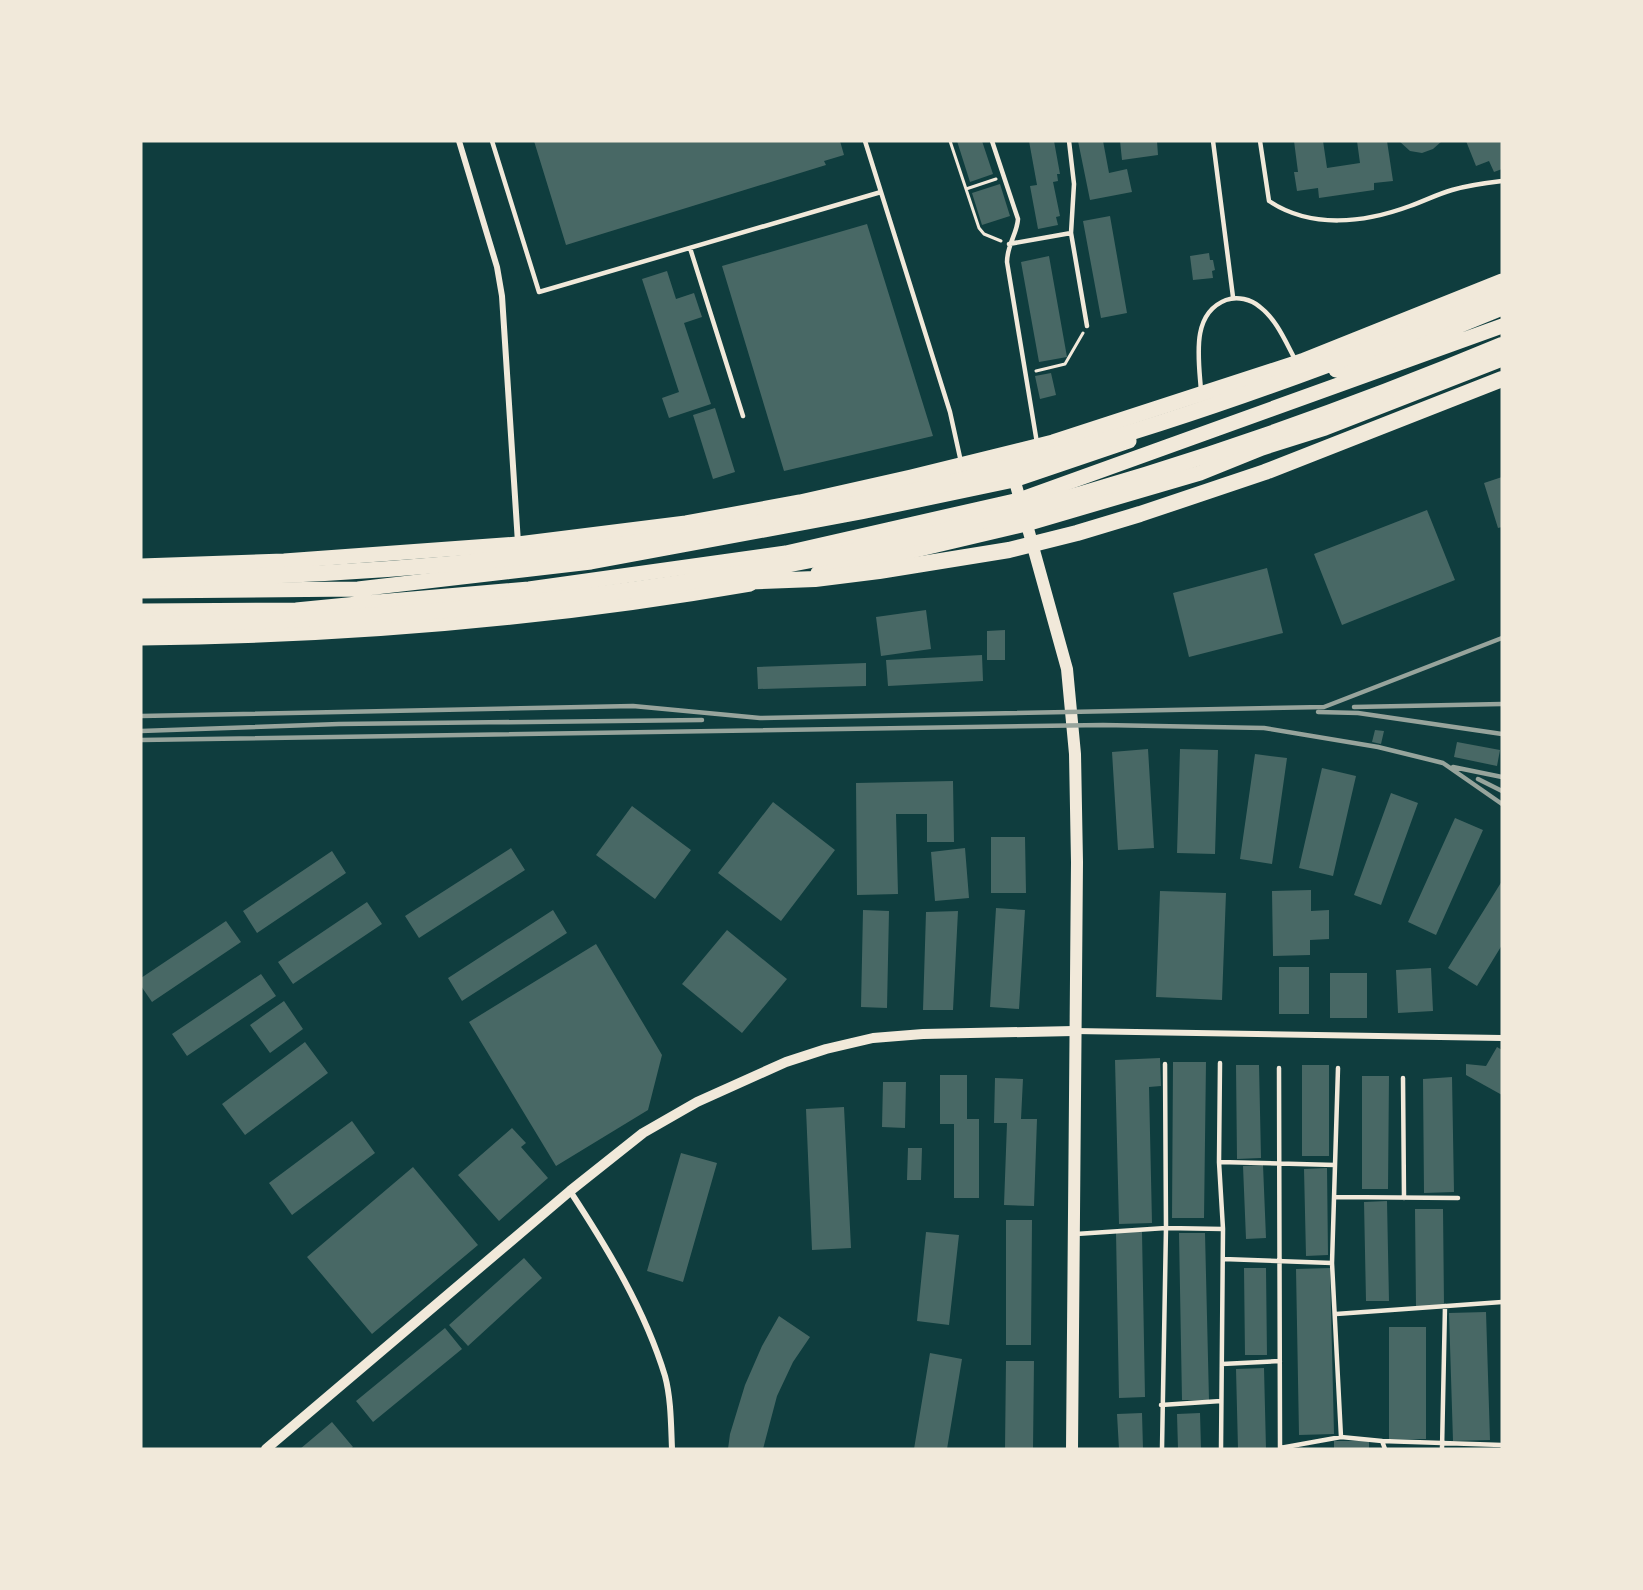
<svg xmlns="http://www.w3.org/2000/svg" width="1643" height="1590" font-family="Manrope,sans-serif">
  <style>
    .building { fill: #486865 }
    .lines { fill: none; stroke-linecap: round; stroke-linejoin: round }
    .path { stroke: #f1e9da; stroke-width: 3 }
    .service { stroke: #f1e9da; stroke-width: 4.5 }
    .minor { stroke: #f1e9da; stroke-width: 6 }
    .tertiary { stroke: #f1e9da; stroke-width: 10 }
    .secondary { stroke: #f1e9da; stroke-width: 12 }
    .primary { stroke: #f1e9da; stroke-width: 15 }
    .trunk { stroke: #f1e9da; stroke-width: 16 }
    .rail { stroke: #97a49c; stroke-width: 4.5 }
  </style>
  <rect width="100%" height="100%" fill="#0f3d3e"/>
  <path class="building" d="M534 141H840L844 155 824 161 826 165 566 245Z
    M957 141H982L993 174 970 182Z
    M1029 141H1054L1060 174H1057L1058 181 1053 182 1060 216 1056 217 1058 225 1038 229 1030 186 1037 185Z
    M1078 141H1103L1109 173 1127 169 1132 192 1090 200Z
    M1120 141H1157L1158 155 1122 160Z
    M1294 141H1323L1327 168 1360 163 1357 141H1387L1393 181 1374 183V190L1319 198 1318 188 1297 191 1294 172H1298Z
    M1399 141H1442L1433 149 1422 153 1410 151Z
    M1466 141H1502V169L1494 172 1489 161 1476 166Z
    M1000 184 1010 216 982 225 972 193Z
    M1110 216 1127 313 1101 318 1083 221Z
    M867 224 933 436 784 471 722 266Z
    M1209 253 1210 260H1213L1215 270 1212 271 1213 278 1193 280 1190 256Z
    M1049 256 1067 357 1039 362 1021 262Z
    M667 271 676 299 694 293 702 317 684 323 711 404 669 418 662 398 679 392 642 279Z
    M1051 373 1056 395 1040 399 1035 376Z
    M715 408 735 472 713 479 693 415Z
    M1502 477V527L1498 528 1484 483Z
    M1427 510 1455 580 1342 625 1314 554Z
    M1267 568 1283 633 1189 657 1173 593Z
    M926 610 931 649 881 656 876 617Z
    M1005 630V660H987V631Z
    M982 655 983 681 888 686 886 660Z
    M866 663V686L758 689 757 667Z
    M1375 730 1384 731 1381 744 1372 742Z
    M1457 742 1500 750 1497 766 1454 757Z
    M1148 749 1154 848 1118 850 1112 752Z
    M1180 749 1218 750 1215 854 1177 853Z
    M1255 754 1287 758 1272 864 1240 859Z
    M1322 768 1356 776 1333 876 1299 868Z
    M953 781 954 842H927V814H896L898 894 857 895 856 783Z
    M1391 793 1418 803 1381 905 1354 895Z
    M773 802 835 850 781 921 718 873Z
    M632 806 691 850 655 899 596 855Z
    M1455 818 1483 830 1436 935 1408 922Z
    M991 837H1025L1026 893H991Z
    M511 848 525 870 419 938 405 916Z
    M965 848 969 898 935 901 931 852Z
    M332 851 346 873 257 933 243 911Z
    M1502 881V945L1477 986 1448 968Z
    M1311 890V911L1329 910V939L1310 940V955L1273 956 1272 891Z
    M1160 891 1226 893 1222 1000 1156 997Z
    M367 902 382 924 293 984 278 962Z
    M996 908 1025 910 1019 1009 990 1007Z
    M553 910 567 933 462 1001 448 978Z
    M863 910 889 911 887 1008 861 1007Z
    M958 911 953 1010H923L926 912Z
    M226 921 241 942 152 1002 141 986V978Z
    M727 930 787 979 742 1033 682 984Z
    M596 944 662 1055 648 1110 556 1166 469 1022Z
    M1279 967H1309V1014H1279Z
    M1431 968 1433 1011 1398 1013 1396 970Z
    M1330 973H1367V1018H1330Z
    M261 974 276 996 187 1056 172 1034Z
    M284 1001 303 1029 270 1053 250 1025Z
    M305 1042 328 1073 245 1135 222 1104Z
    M1497 1047 1502 1050V1095L1466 1075V1064L1486 1066Z
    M1160 1058 1161 1086 1149 1087 1152 1223 1119 1224 1115 1060Z
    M1173 1062H1206L1204 1218H1172Z
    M1236 1065H1259L1261 1158 1237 1159Z
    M1302 1065H1329V1156H1302Z
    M940 1075H967V1119H979V1198H954V1124H940Z
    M1362 1076H1389L1388 1189H1362Z
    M1452 1077 1454 1192 1424 1193 1423 1079Z
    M995 1078 1023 1079 1021 1119H1037L1034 1206 1004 1205 1007 1123H994Z
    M883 1082H906L905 1128 882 1127Z
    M844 1107 851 1248 812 1250 806 1109Z
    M352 1121 375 1153 292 1215 269 1183Z
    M512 1128 526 1143 521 1147 548 1178 499 1221 458 1175Z
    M908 1148H922L921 1180H907Z
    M681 1153 717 1163 683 1282 647 1271Z
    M1263 1165 1266 1238 1246 1239 1243 1166Z
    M413 1167 478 1245 372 1334 307 1257Z
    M1327 1168 1328 1255 1306 1256 1304 1169Z
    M1387 1201 1389 1301H1366L1364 1202Z
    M1415 1209H1443L1444 1305 1416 1307Z
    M1006 1220H1032L1031 1345H1006Z
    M926 1232 959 1235 949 1325 917 1321Z
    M1116 1232H1142L1145 1397 1119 1398Z
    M1179 1233H1205L1209 1400H1182Z
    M524 1258 542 1278 468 1346 449 1325Z
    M1244 1268H1266L1267 1355H1245Z
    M1330 1268 1334 1434 1299 1435 1296 1269Z
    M1486 1312 1490 1440 1453 1441 1449 1313Z
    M779 1316 810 1337 793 1362 777 1396 763 1449H728L730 1434 745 1385 762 1346Z
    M1389 1327H1426V1439H1389Z
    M445 1328 462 1349 373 1422 356 1401Z
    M930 1353 962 1359 947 1449H914Z
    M1006 1361H1034L1033 1449H1005Z
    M1264 1368 1266 1449H1238L1236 1369Z
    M1142 1413 1143 1449H1119L1117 1414Z
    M1200 1413 1201 1449H1178L1177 1414Z
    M332 1422 353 1447 350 1449H300Z
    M1334 1441H1369V1449H1334Z"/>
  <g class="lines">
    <path class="path" d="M950 141 979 228 984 234 1001 241
      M966 189 996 179
      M1036 371 1065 364 1083 333"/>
    <path class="service" d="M492 141 539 292 881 192
      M865 141 950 412 961 462
      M992 141 1018 219C1017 234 1007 245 1007 262L1037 443
      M1213 141 1233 297
      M1260 141 1269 201C1311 229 1364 223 1410 206 1424 201 1438 194 1452 190 1469 185 1485 183 1502 181
      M1071 233 1087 326
      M1009 244 1071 233 1074 184 1069 141
      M690 248 743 416
      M1201 391C1199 360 1190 314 1226 300 1237 296 1251 299 1260 307 1277 320 1286 343 1296 361
      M1220 1063 1219 1162 1223 1229 1221 1449
      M1279 1068 1280 1448 1341 1437 1382 1441 1385 1449
      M1403 1078 1404 1198
      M1219 1162 1335 1165
      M1334 1197 1458 1198
      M1076 1234 1166 1228 1223 1229
      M1223 1259 1332 1263 1338 1068
      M1332 1263 1341 1437
      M1336 1314 1502 1302
      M1222 1364 1280 1361
      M1161 1405 1221 1401
      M1382 1441 1502 1445
      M1162 1449 1166 1228 1165 1064
      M1442 1449 1445 1306"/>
    <path class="minor" d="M459 141 497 267 502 296 518 543
      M1075 1031 1502 1038
      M570 1191C608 1249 645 1310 665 1376 671 1398 671 1425 672 1449"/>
    <path class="tertiary" d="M266 1449 570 1191 643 1133 697 1102 786 1062 826 1049 873 1038 923 1034 1074 1031"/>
    <path class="secondary" d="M1012 471 1067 669 1075 754 1077 862 1072 1449"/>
    <path class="primary" d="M1336 370 1426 339 1502 308
      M141 566 284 561 518 544 686 523 800 502 911 477 1053 442 1302 361 1502 281
      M818 573 1026 524 1200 473 1262 448 1325 428 1502 359
      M141 591 358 589 591 562 861 512 1014 480 1129 441
      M141 611 296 610 378 602 529 589 786 553 1019 500 1502 326
      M141 638C345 636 549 619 750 584"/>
    <path class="trunk" d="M141 579C450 576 761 538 1058 454 1210 411 1357 356 1502 296
      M736 582 815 579 879 571 1009 550 1077 533 1140 514 1265 472 1502 379
      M141 624C321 622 502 610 680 583 963 540 1238 455 1502 345"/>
    <path class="rail" d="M1354 707 1502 704
      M1318 712 1358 713 1502 734
      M141 716 633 706 760 718 1324 707 1502 638
      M141 731 339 724 702 720
      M141 740 1103 725 1264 728 1378 747 1443 763 1502 804
      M1453 767 1502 777
      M1478 779 1502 791"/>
  </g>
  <rect width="1643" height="1590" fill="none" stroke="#f1e9da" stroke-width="285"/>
</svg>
